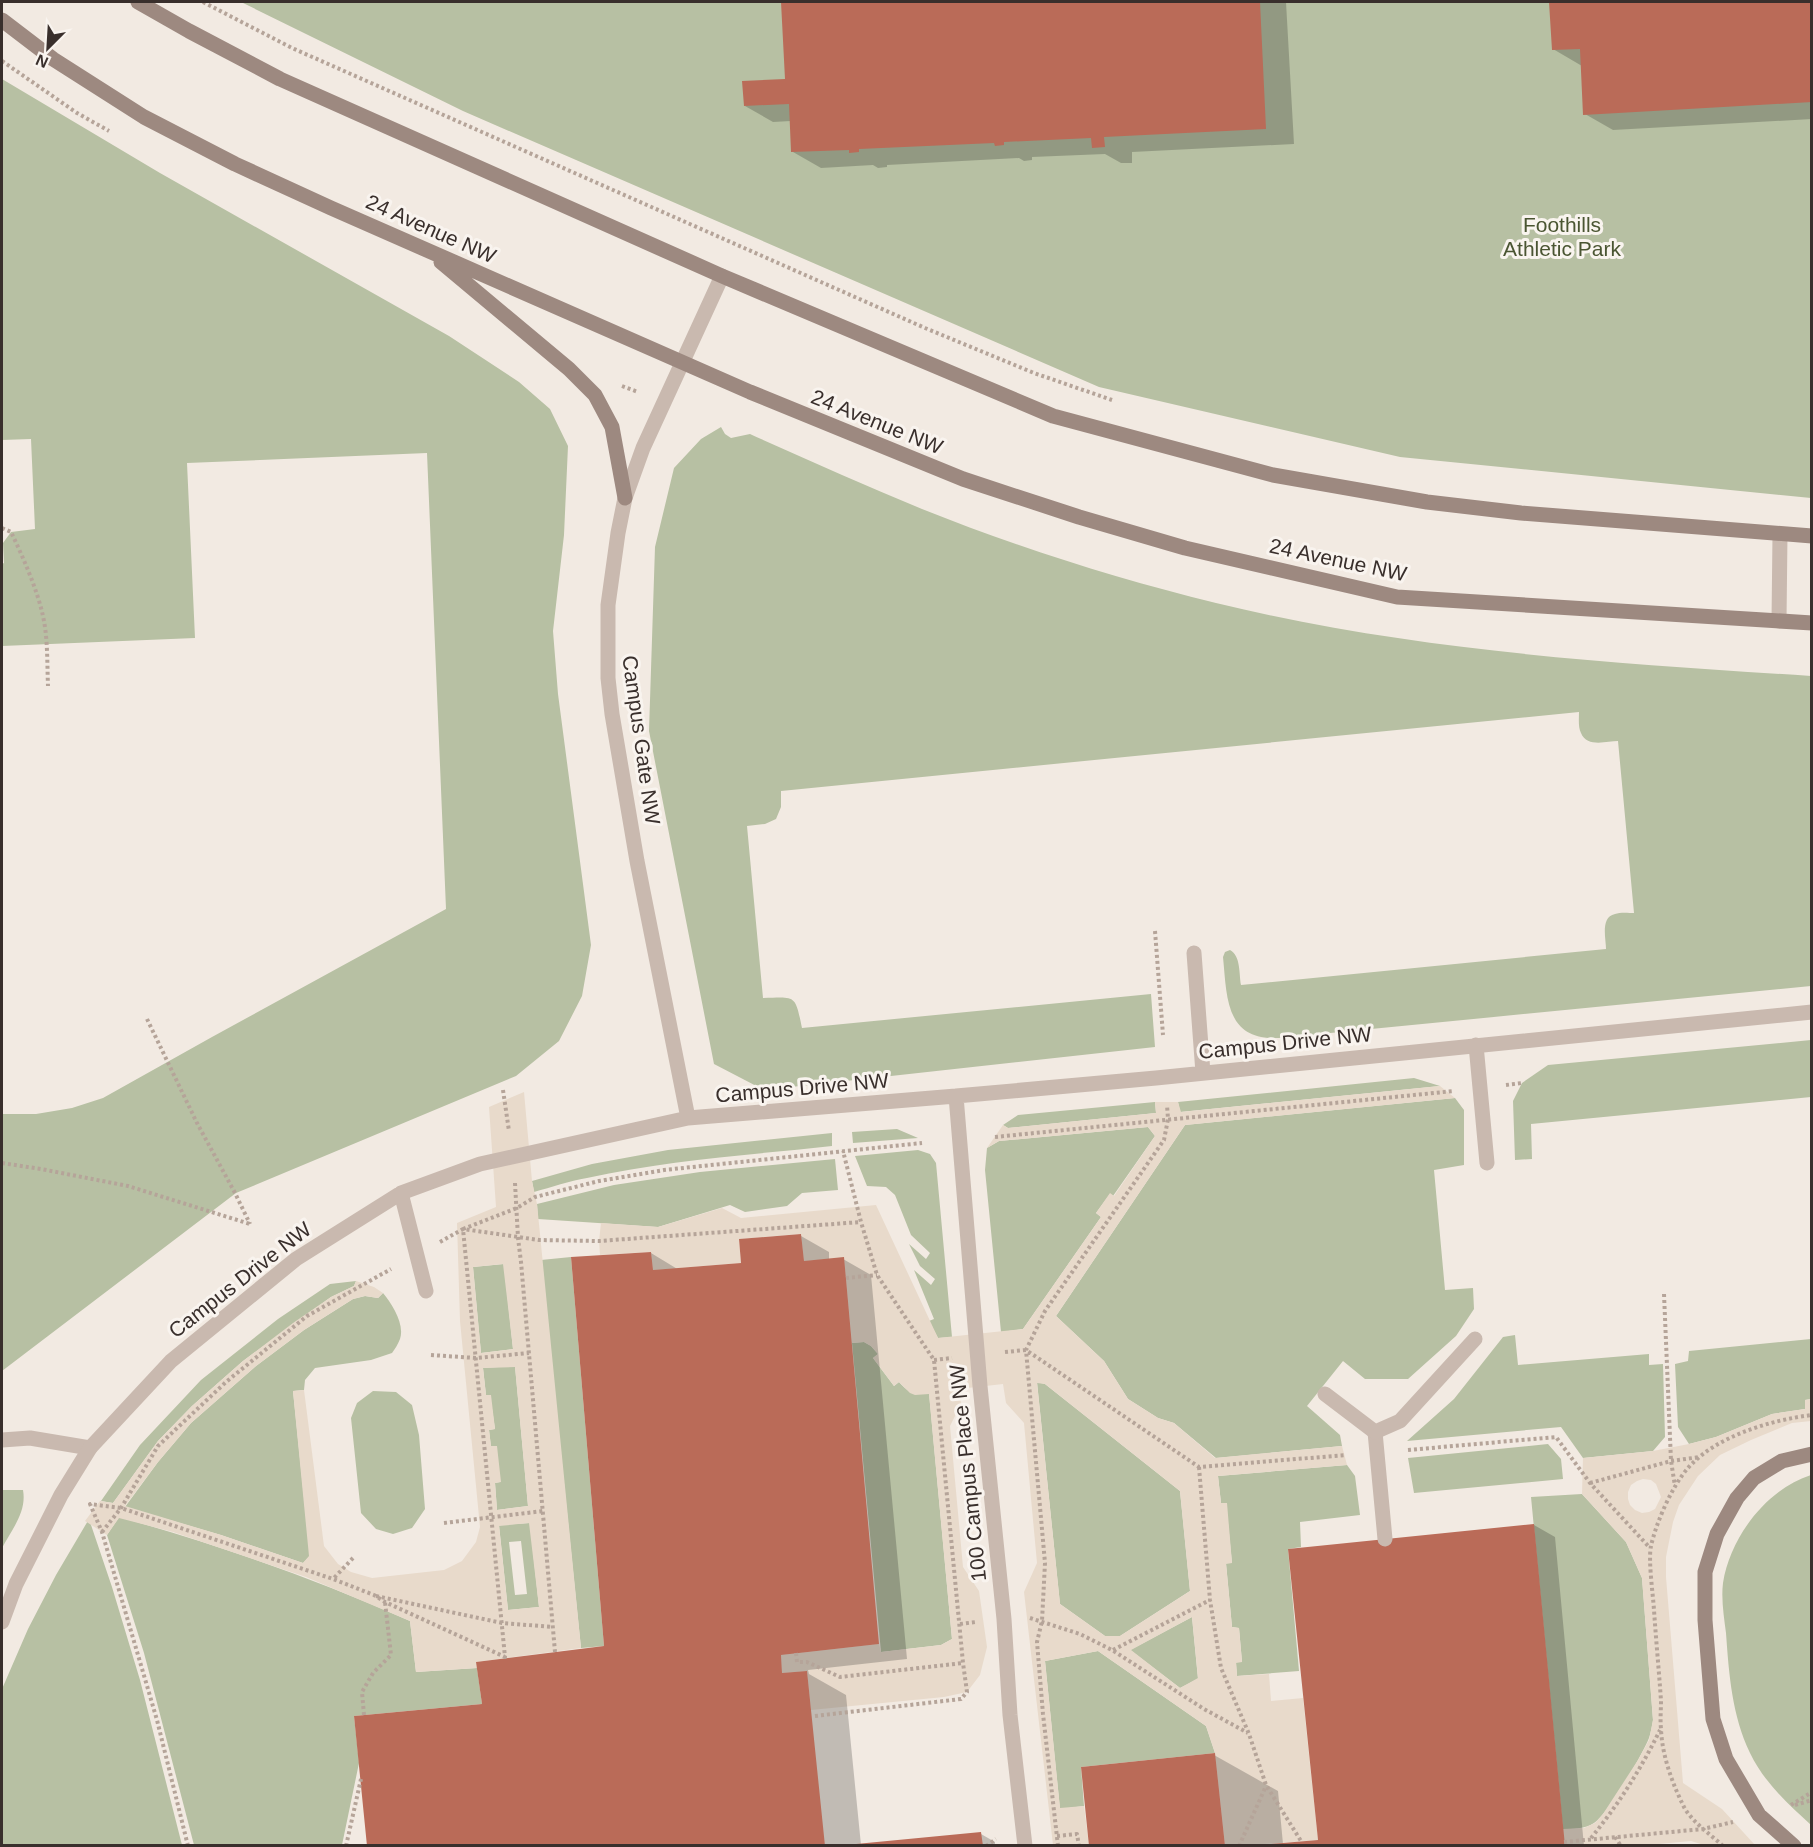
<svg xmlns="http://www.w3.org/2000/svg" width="1813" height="1847" font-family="Helvetica,sans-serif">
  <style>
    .green { fill: #b7c0a3; fill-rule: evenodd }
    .plaza { fill: #e8dacb; fill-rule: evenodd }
    .shadow { fill: #0003 }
    .building { fill: #ba6b58 }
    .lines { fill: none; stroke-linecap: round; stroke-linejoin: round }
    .path { stroke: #b5a499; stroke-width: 4; stroke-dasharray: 3 3; stroke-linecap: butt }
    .lane { stroke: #c9b9af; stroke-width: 15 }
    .street { stroke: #c9b9af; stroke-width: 15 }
    .secondary { stroke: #9d8980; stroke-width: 15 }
    .labels { text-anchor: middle; stroke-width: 6; stroke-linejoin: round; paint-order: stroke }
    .park-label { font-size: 21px; fill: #4a5532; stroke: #f9f4ef }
    .street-label { font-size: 21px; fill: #392f2c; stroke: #f9f4ef }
  </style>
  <rect width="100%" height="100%" fill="#f2eae2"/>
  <path class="green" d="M241 2H1811V498L1400 457 1099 387 463 111Z
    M2 79 160 173 449 336 519 382 550 409 568 446 564 535 553 631 558 694 591 945 582 996 559 1041 516 1076 236 1193 2 1371V1114H36L72 1108 103 1098 212 1037 446 909 427 453 187 463 195 638 2 646V564L4 563 3 543 11 532 35 529 31 439 2 440Z
    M721 427 725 434 731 438 750 434C807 460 865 485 922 509 1017 547 1117 579 1216 603 1413 651 1610 663 1811 676V986L1279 1038C1225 1041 1227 997 1223 957L1225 952 1230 950C1241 956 1239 974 1241 985L1606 949C1606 939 1600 917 1615 914 1620 912 1629 913 1634 913L1618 741C1607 741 1587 748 1581 733 1578 727 1579 719 1579 712L781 791V807L776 819 765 824 747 826 763 998C796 997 795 994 802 1028L1151 994 1155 1047 764 1090 714 1064 649 731 655 547 674 468 701 439Z
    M1811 1040V1097L1531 1124 1532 1159 1515 1160 1513 1101 1522 1083 1548 1065Z
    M1414 1078 1440 1086 1180 1112 1178 1102Z
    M1455 1098 1464 1110V1165L1434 1170 1445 1290 1473 1288 1474 1309 1456 1336 1408 1379H1365L1343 1361 1307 1406 1340 1435 1342 1446 1216 1458 1174 1423 1158 1418 1128 1399 1104 1361 1056 1316 1185 1125Z
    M1155 1102 1156 1113 1008 1128 1003 1125 1018 1115Z
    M1148 1127 1155 1136 1113 1196 1110 1194 1096 1213 1101 1217 1023 1329 1001 1332 985 1170 987 1148 999 1141Z
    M897 1129 918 1138 853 1143 852 1132Z
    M832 1133V1146C750 1155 668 1160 587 1178 569 1181 552 1187 534 1192L532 1181 592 1164 668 1150Z
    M918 1150 930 1154 936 1163 952 1337 938 1338 929 1321 934 1319 914 1270 931 1285 935 1279 920 1266 909 1244 926 1259 930 1253 911 1235 895 1195 886 1187 867 1186 855 1156Z
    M835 1159 838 1190 802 1193 787 1206 745 1212 730 1205 658 1227 538 1219 537 1204 614 1185 700 1172Z
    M571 1257 604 1646 581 1648 541 1260Z
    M504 1264 513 1349 481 1353 473 1267Z
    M356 1281 354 1286 331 1297 243 1361 192 1406 158 1441 113 1503 101 1501 140 1445 201 1380 278 1319 330 1284Z
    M383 1293C392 1304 405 1324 400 1339 398 1344 395 1349 392 1353L371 1360 315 1368 305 1380 304 1390 293 1391 310 1556 303 1563 221 1535 125 1507 158 1462 191 1423 256 1366 304 1330 353 1299 365 1296 378 1298Z
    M1515 1335 1518 1365 1649 1354V1365L1663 1364 1665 1437 1653 1451 1583 1458 1561 1427 1407 1441 1454 1399 1503 1337Z
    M1811 1339V1399L1805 1400V1409L1772 1414 1716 1437 1689 1444 1678 1427 1675 1364 1688 1361 1689 1351Z
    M864 1342 871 1346 878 1354 873 1358 894 1386 899 1382C909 1393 914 1395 929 1393L952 1639 941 1645 881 1652 852 1343Z
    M515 1366 528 1506 497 1510 495 1483 500 1482 496 1446 491 1447 489 1430 495 1429 490 1395H486L483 1368Z
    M1037 1382 1045 1384 1180 1491 1190 1591 1120 1636H1105L1060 1604Z
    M373 1391 396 1392 412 1405 419 1435 425 1509 412 1528 393 1534 376 1529 361 1513 351 1418 357 1403Z
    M1548 1444 1561 1459 1563 1479 1414 1493 1408 1458Z
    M1347 1465 1355 1476 1360 1515 1300 1522 1301 1547 1288 1549 1299 1671 1237 1676 1236 1662H1242L1239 1628 1232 1627 1226 1563H1232L1226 1503H1221L1218 1476Z
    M1811 1475H1812L1811 1825C1787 1803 1764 1782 1750 1753 1732 1715 1729 1675 1726 1633 1724 1617 1721 1599 1723 1583 1730 1537 1767 1489 1811 1475Z
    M2 1490H23C27 1512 12 1529 2 1548Z
    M1582 1494 1626 1542 1642 1578 1653 1720C1652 1726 1651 1732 1649 1738 1643 1754 1607 1815 1594 1823 1585 1829 1573 1829 1563 1829L1531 1497Z
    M119 1517C219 1545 316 1579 410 1621L416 1672 477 1668 482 1704 354 1716 359 1763 342 1845H194L144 1653 107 1535Z
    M89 1519 112 1587 140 1680 182 1845H2V1689L28 1629 56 1575Z
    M530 1523 539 1607 508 1610 499 1525ZM521 1541 527 1594 515 1595 509 1542Z
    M1192 1617 1198 1679 1180 1688 1130 1650Z
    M1098 1651 1206 1726 1215 1753 1081 1767 1084 1806 1060 1809 1045 1661Z"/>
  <path class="plaza" d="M1440 1086 1455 1098 1185 1125 1056 1316 1104 1361 1128 1399 1158 1418 1174 1423 1215 1458 1342 1446 1347 1465 1218 1476 1221 1503H1227L1232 1563 1226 1564 1232 1627 1239 1628 1242 1662 1236 1663 1237 1676 1269 1674 1271 1701 1303 1698 1318 1840 1252 1845H1225L1215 1753 1206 1726 1098 1651 1045 1661 1060 1808 1084 1806 1089 1845H1053L1024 1592 1037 1563 1024 1423 1006 1403 1003 1384 959 1389 961 1404 950 1426 963 1567 979 1591 987 1647 980 1675 967 1692 944 1697 811 1710 807 1671 782 1673 781 1655 879 1644 881 1652 941 1645 952 1639 929 1394 915 1395 910 1393 899 1382 894 1386 873 1358 878 1354 871 1346 864 1342 852 1343 844 1258 804 1261 801 1234 739 1239 741 1263 653 1270 651 1252 600 1255 599 1241 601 1223 658 1227 722 1208 741 1218 876 1205 938 1338 1023 1329 1101 1217 1096 1213 1110 1193 1114 1196 1155 1136 1148 1127 999 1141 987 1148 1003 1125 1008 1128 1156 1113 1155 1102H1178L1181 1112ZM1037 1383 1045 1384 1180 1491 1190 1591 1120 1636H1105L1060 1604ZM1192 1617 1198 1678 1180 1688 1131 1650Z
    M524 1092 532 1181 537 1204 581 1648 476 1662 477 1668 416 1672 410 1621 306 1577 173 1532 119 1518 107 1535 85 1521 100 1501 113 1503 158 1441 192 1406 243 1361 293 1323 331 1297 354 1286 356 1281 374 1287 383 1293 378 1298 365 1296 353 1299 304 1330 256 1366 191 1423 158 1462 125 1506 221 1535 303 1563 309 1556 293 1391 304 1390 324 1546 338 1564 351 1572 372 1578 444 1570 462 1561 476 1542 480 1527 460 1321 457 1223 496 1207 489 1107ZM503 1264 513 1349 481 1353 473 1267ZM515 1367 528 1506 497 1510 495 1483 501 1482 497 1446H491L489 1430 495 1429 491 1395H486L483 1368ZM529 1523 539 1607 508 1610 499 1526Z
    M1811 1399V1421L1792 1423 1751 1440 1720 1455 1698 1476 1679 1505 1673 1522 1666 1557V1577L1683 1783 1722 1809 1755 1845H1704L1691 1841 1648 1845H1564L1563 1829 1584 1828 1595 1823 1603 1814 1638 1760 1649 1740 1653 1720 1642 1578 1626 1542 1582 1494 1583 1458 1653 1451 1689 1444 1716 1437 1772 1414 1805 1409V1400ZM1643 1479 1651 1480 1656 1484 1661 1497 1655 1509 1649 1512 1642 1513 1635 1510 1630 1505 1628 1499V1492L1631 1485 1637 1481Z"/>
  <path class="shadow" d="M783 2H1286L1294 144 1132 152V163H1121L1105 154 1032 157V160L1024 161 1019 158 887 165V167L878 168 873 165 821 168 793 152 791 121 773 122 745 106 787 80Z
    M1551 2H1812V119L1613 130 1585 114 1582 66 1553 49Z
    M801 1236 829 1252V1260L843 1259 871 1275 907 1659 808 1670 809 1674 846 1695 861 1845 981 1834 995 1842V1846H369L484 1705 609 1647 651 1253 679 1270 742 1265Z
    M1534 1525 1555 1537 1584 1846H1091L1214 1755 1278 1791 1283 1844 1319 1841Z"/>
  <path class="building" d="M781 2H1260L1266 129 1104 137 1105 147 1092 148 1091 138 1004 142V145L995 146 994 143 859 149V152L849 153V150L791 152 789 104 744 106 742 81 785 79Z
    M1549 2H1812V102L1583 115 1580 49 1552 50Z
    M801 1234 804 1261 844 1257 879 1644 781 1655 782 1673 807 1671 825 1846H367L354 1716 482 1704 476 1662 604 1646 571 1257 651 1252 653 1270 741 1263 739 1239Z
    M1534 1524 1565 1846H1271V1844L1318 1840 1288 1549Z
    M1215 1753 1225 1846H1089L1081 1767Z
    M981 1832 983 1846H856V1844Z"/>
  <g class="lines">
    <path class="path" d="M203 2 292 48 925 328 1034 373 1112 400
      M2 61 77 113 109 131
      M622 386 638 392
      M2 528 11 532C23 557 37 589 43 616 48 639 47 662 48 686
      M1155 931 1163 1035
      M147 1019 197 1123 235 1193 250 1224
      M1506 1085 1522 1083
      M503 1090 509 1131
      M995 1137 1454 1091
      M2 1163 41 1169 128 1186 250 1224
      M515 1183 518 1238 521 1262 555 1652
      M440 1242 463 1229 539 1240 599 1241 861 1222
      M846 1278 877 1275
      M1664 1294 1671 1461 1675 1486
      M1005 1352 1026 1350 1199 1467 1346 1455
      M431 1355 476 1358 529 1353
      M934 1360 952 1358
      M1408 1450 1556 1437 1590 1483 1650 1548
      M1199 1467 1210 1600 1221 1668 1249 1734 1266 1785 1301 1841
      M1590 1483 1671 1461 1700 1457
      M444 1523 543 1511
      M102 1532 121 1508 158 1446 226 1382 307 1316 391 1269
      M353 1558 333 1579 374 1595 385 1602 505 1657 463 1229 517 1208 535 1197 599 1181 664 1170 922 1143
      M376 1596 502 1623 553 1627
      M1030 1618 1080 1634 1112 1650 1204 1709 1248 1733
      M960 1624 976 1622
      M1113 1650 1210 1600
      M796 1653 797 1662H807L840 1677 963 1663
      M364 1715 362 1692 373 1673 391 1655 385 1602
      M815 1716 961 1699 967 1692 963 1663 934 1360 877 1275 861 1222 843 1151
      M1791 1805 1812 1792
      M1795 1805 1812 1800
      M1057 1836 1077 1834 1079 1846
      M1615 1837 1621 1846
      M1591 1838C1618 1805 1641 1769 1660 1730
      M1564 1842 1703 1829 1733 1822
      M188 1846 157 1720 102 1532 90 1504 121 1508 333 1579
      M346 1846 361 1779
      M986 1846 996 1839
      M1058 1846 1043 1714 1037 1642 1042 1621 1045 1563 1026 1350 1045 1311 1164 1140 1168 1119 1167 1105
      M1239 1846 1266 1786
      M1723 1846C1710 1834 1692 1822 1684 1807 1672 1783 1662 1755 1661 1729 1660 1719 1661 1710 1661 1701 1659 1671 1656 1640 1654 1610 1653 1594 1648 1560 1651 1546 1656 1523 1672 1486 1688 1468 1716 1436 1771 1420 1812 1415"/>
    <path class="lane" d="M1779 621 1780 534
      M1375 1432 1385 1539
      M2 1440 30 1438 90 1448"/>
    <path class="street" d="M1194 953 1203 1073
      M1476 1045 1487 1163
      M956 1096 980 1386 1004 1619 1010 1715 1025 1846
      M688 1118 637 861 612 714 608 678V605L618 533 625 498 643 448 722 276
      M401 1193 426 1291
      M1325 1394 1375 1432 1400 1421 1475 1339
      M2 1622 16 1584 61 1495 90 1448 171 1361 296 1259 401 1193 480 1164 688 1118 956 1096 1156 1078 1812 1012"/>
    <path class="secondary" d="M138 2 189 31 280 79 722 276 1053 416 1273 475 1427 502 1521 513 1812 536
      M2 20 53 59 144 117 235 164 331 208 750 392 963 479 1079 517 1185 548 1397 597 1812 623
      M441 262 569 369 595 395 612 427 625 498
      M1794 1846 1759 1815 1726 1759 1713 1719 1705 1620V1572L1717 1534 1737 1498 1754 1478 1782 1461 1812 1454"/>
  </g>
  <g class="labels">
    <g class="park-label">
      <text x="1562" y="232">Foothills<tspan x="1562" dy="24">Athletic Park</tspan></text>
    </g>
    <g class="street-label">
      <text transform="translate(431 229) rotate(24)" y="7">24 Avenue NW</text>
      <text transform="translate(877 422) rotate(22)" y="7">24 Avenue NW</text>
      <text transform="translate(1338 560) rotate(12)" y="7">24 Avenue NW</text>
      <text transform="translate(641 740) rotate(82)" y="7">Campus Gate NW</text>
      <text transform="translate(1285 1043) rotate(-6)" y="7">Campus Drive NW</text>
      <text transform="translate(802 1088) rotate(-5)" y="7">Campus Drive NW</text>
      <text transform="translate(240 1280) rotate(-38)" y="7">Campus Drive NW</text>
      <text transform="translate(968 1473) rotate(-96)" y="7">100 Campus Place NW</text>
    </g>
  </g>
  <rect width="1813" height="1847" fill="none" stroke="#392f2c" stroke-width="6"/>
  <g transform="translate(48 48) rotate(204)" stroke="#f9f4ef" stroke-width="4.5" paint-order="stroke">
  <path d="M0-4.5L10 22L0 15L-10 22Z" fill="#392f2c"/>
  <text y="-9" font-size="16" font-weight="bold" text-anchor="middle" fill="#392f2c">N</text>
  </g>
</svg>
